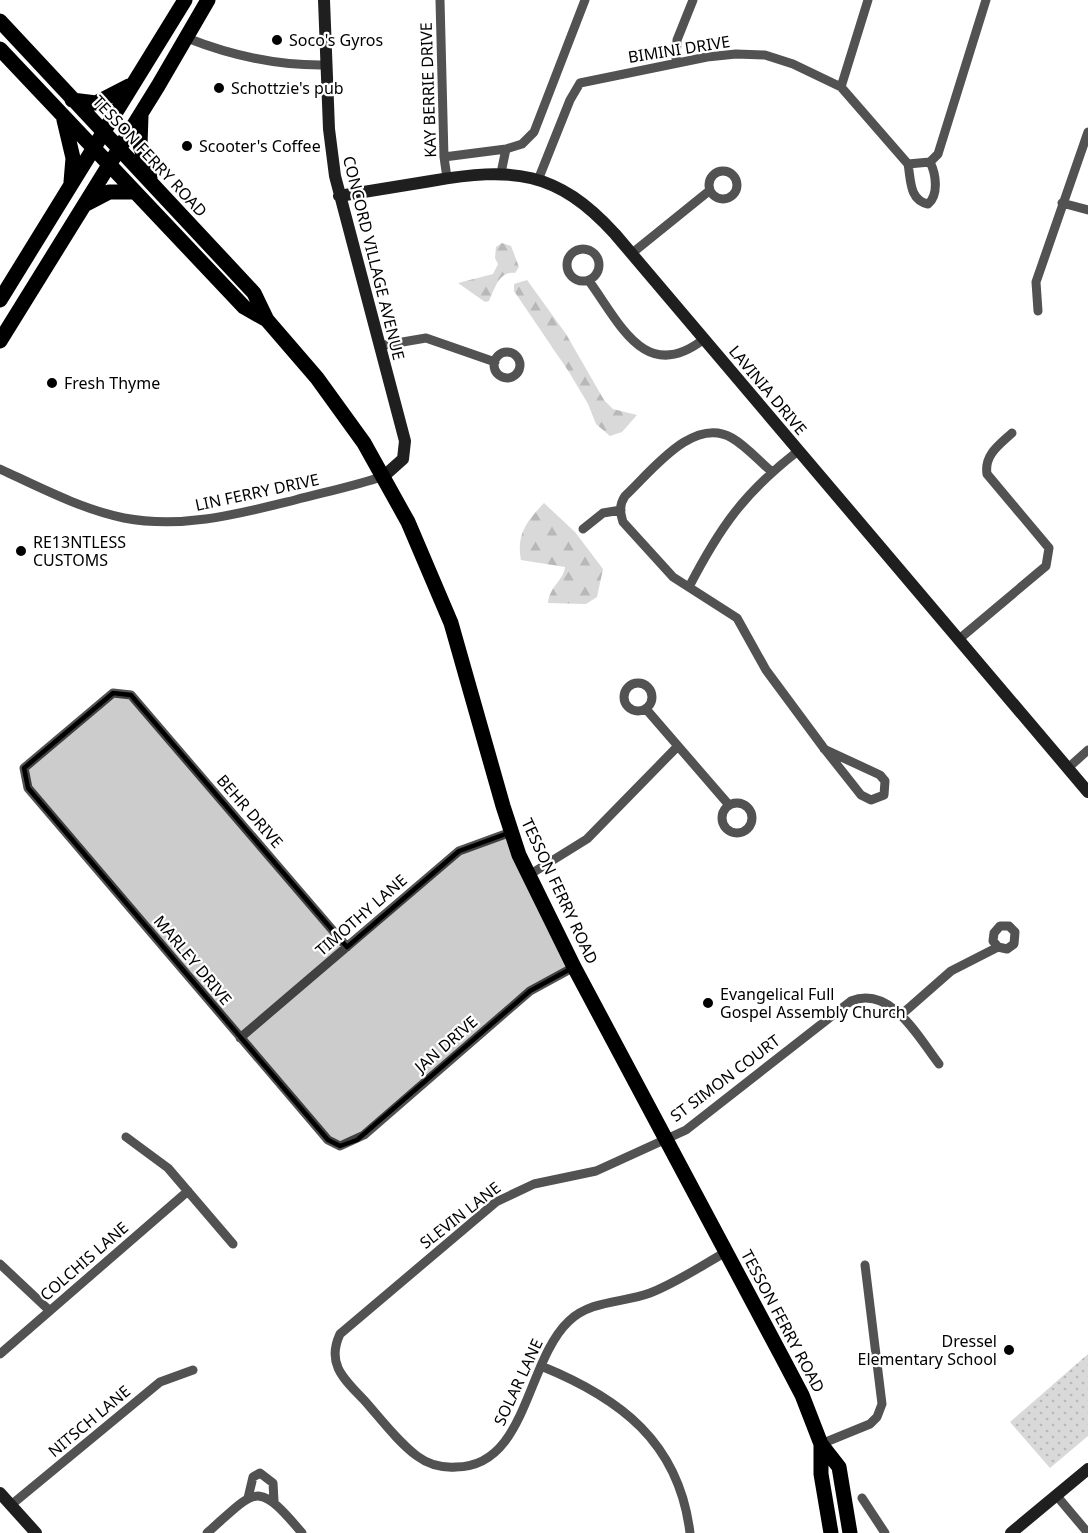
<svg xmlns="http://www.w3.org/2000/svg" width="1088" height="1533" font-family="'Noto Sans',sans-serif">
  <style>
    .grass { fill: url(#grass-dots) }
    .forest { fill: url(#forest-firs) }
    .lines { fill: none; stroke-linecap: round; stroke-linejoin: round }
    .street { stroke: #525252; stroke-width: 9 }
    .secondary { stroke: #1f1f1f; stroke-width: 12 }
    .primary { stroke: #000; stroke-width: 15 }
    .marked { fill: #000; fill-opacity: 0.2; stroke: #000; stroke-width: 4.5; stroke-linejoin: round }
    .poi-dot { fill: #000; stroke: #fff; stroke-width: 2 }
    .labels { text-anchor: middle; stroke-width: 4.5; stroke-linejoin: round; paint-order: stroke }
    .poi-label { font-size: 16px; fill: #000; stroke: #fff; text-anchor: start }
    .street-label { font-size: 16px; fill: #000; stroke: #fff }
  </style>
  <defs>
    <pattern id="grass-dots" width="8" height="8" patternUnits="userSpaceOnUse" patternTransform="scale(1.5)"><rect width="8" height="8" fill="#d9d9d9"/><path d="M2 2h.1M6 6h.1" fill="none" stroke="#b8b8b8" stroke-width="1.8" stroke-linecap="round"/></pattern>
    <pattern id="forest-firs" width="22" height="20" patternUnits="userSpaceOnUse" patternTransform="scale(1.5)"><rect width="22" height="20" fill="#d9d9d9"/><path d="M5 1l3.5 6h-7zM16 11l3.5 6h-7z" fill="#b8b8b8"/></pattern>
  </defs>
  <rect width="100%" height="100%" fill="#fff"/>
  <path class="grass" d="M1088 1354V1436L1050 1468 1010 1422Z"/>
  <path class="forest" d="M502 243 511 246 519 267 515 273C499 271 495 288 489 301L485 302 458 283 493 274 498 264 495 258 496 247Z
    M527 280 566 334 604 400 613 409 637 415 622 432 610 436 596 424 588 404 569 372 514 291V284Z
    M544 503 575 532 603 569 597 597 586 604 548 603C550 585 563 582 565 567L521 560C516 534 527 521 544 503Z"/>
  <g class="lines">
    <path class="street" d="M440 0 444 157 447 178
      M187 38C230 55 280 66 327 65
      M676 61 677 40 693 0
      M841 87 868 0
      M444 157 506 149
      M908 164C911 180 909 200 928 204 939 195 936 174 930 162
      M709 185a14 14 0 1 1 28 0a14 14 0 1 1-28 0Z
      M501 173 506 149 522 144 534 132 585 0
      M538 180 570 100 580 83 707 57 736 54 765 55 793 64 841 87 908 164 930 162 938 154 986 0
      M1062 203 1088 210
      M567 265a16 16 0 1 1 32 0a16 16 0 1 1-32 0Z
      M631 254 709 191
      M589 281C620 323 645 385 704 339
      M1038 311 1036 282 1088 132
      M379 346 426 338 495 362
      M494 365a13 13 0 1 1 26 0a13 13 0 1 1-26 0Z
      M0 469C39 487 81 509 124 518 183 529 238 514 295 500 325 492 355 486 384 476
      M772 472C759 461 746 446 732 438 693 415 651 472 625 496 619 505 620 512 623 522L673 577 737 618 766 670 823 747 861 795 871 800 884 795 885 781 880 775 824 749
      M583 529 603 513 621 510
      M689 587C720 527 744 493 798 451
      M958 640 1046 566 1049 548 987 474C984 455 999 445 1012 433
      M624 697a14 14 0 1 1 28 0a14 14 0 1 1-28 0Z
      M646 709 729 805
      M1068 768 1088 750
      M722 818a15 15 0 1 1 30 0a15 15 0 1 1-30 0Z
      M529 875 587 839 677 747
      M347 947 131 695 113 693 24 768 28 788 328 1140 340 1146 364 1135 530 991 574 967
      M901 1015 951 971 998 947 1007 949 1014 944 1015 932 1009 926H1000L994 933 993 941 998 947
      M240 1038 459 851 511 832
      M126 1137 168 1168 233 1244
      M726 1252C701 1266 676 1283 650 1293 623 1303 591 1300 569 1321 526 1361 527 1467 456 1467 441 1468 429 1465 417 1456 397 1441 381 1419 364 1400 344 1379 326 1364 340 1334L496 1202 534 1184 596 1171 686 1130 851 1001C891 985 918 1037 939 1064
      M0 1264 50 1311
      M0 1354 188 1191
      M541 1366C620 1398 679 1442 690 1533
      M821 1444 870 1424 877 1417 882 1404 865 1265
      M1056 1495 1088 1533
      M248 1498 253 1477 260 1473 273 1483 274 1501
      M862 1498 885 1533
      M11 1505 160 1382 193 1370
      M207 1533C256 1490 256 1478 302 1533"/>
    <path class="secondary" d="M324 0 329 129 335 176 405 441 403 459 384 476
      M339 196C370 191 400 186 431 181 512 167 557 170 615 234L1088 792
      M0 1493 36 1533
      M1011 1533 1088 1469"/>
    <path class="primary" d="M0 21 254 293 267 320 317 378 364 443 408 522 451 623 503 806 519 855 574 967 782 1357 802 1395 821 1444V1474L831 1533
      M0 49 244 307 267 320
      M72 100 96 103 129 86
      M141 116 140 145 150 178
      M64 120 73 158 71 182
      M86 204 109 192H134
      M0 300 185 0
      M0 341 158 86 208 0
      M821 1444 839 1467 850 1533"/>
  </g>
  <path class="marked" d="M113 693 131 695 347 947 459 851 511 832 574 967 530 991 357 1140 340 1146 328 1140 28 788 24 768Z"/>
  <g class="poi-dot">
    <circle cx="277" cy="40" r="6"/>
    <circle cx="219" cy="88" r="6"/>
    <circle cx="187" cy="146" r="6"/>
    <circle cx="52" cy="383" r="6"/>
    <circle cx="21" cy="551" r="6"/>
    <circle cx="708" cy="1003" r="6"/>
    <circle cx="1009" cy="1350" r="6"/>
  </g>
  <g class="labels">
    <g class="poi-label">
      <text x="289" y="46">Soco's Gyros</text>
      <text x="231" y="94">Schottzie's pub</text>
      <text x="199" y="152">Scooter's Coffee</text>
      <text x="64" y="389">Fresh Thyme</text>
      <text x="33" y="548">RE13NTLESS<tspan x="33" dy="18">CUSTOMS</tspan></text>
      <text x="720" y="1000">Evangelical Full<tspan x="720" dy="18">Gospel Assembly Church</tspan></text>
      <text x="997" y="1347" text-anchor="end">Dressel<tspan x="997" dy="18">Elementary School</tspan></text>
    </g>
    <g class="street-label">
      <text transform="translate(679 49) rotate(-9)" y="6">BIMINI DRIVE</text>
      <text transform="translate(428 90) rotate(-92)" y="6">KAY BERRIE DRIVE</text>
      <text transform="translate(150 156) rotate(47)" y="6">TESSON FERRY ROAD</text>
      <text transform="translate(374 258) rotate(76)" y="6">CONCORD VILLAGE AVENUE</text>
      <text transform="translate(768 390) rotate(50)" y="6">LAVINIA DRIVE</text>
      <text transform="translate(257 492) rotate(-12)" y="6">LIN FERRY DRIVE</text>
      <text transform="translate(250 811) rotate(49)" y="6">BEHR DRIVE</text>
      <text transform="translate(560 891) rotate(65)" y="6">TESSON FERRY ROAD</text>
      <text transform="translate(361 915) rotate(-41)" y="6">TIMOTHY LANE</text>
      <text transform="translate(193 960) rotate(50)" y="6">MARLEY DRIVE</text>
      <text transform="translate(446 1044) rotate(-41)" y="6">JAN DRIVE</text>
      <text transform="translate(725 1078) rotate(-37)" y="6">ST SIMON COURT</text>
      <text transform="translate(460 1215) rotate(-38)" y="6">SLEVIN LANE</text>
      <text transform="translate(84 1261) rotate(-41)" y="6">COLCHIS LANE</text>
      <text transform="translate(783 1321) rotate(62)" y="6">TESSON FERRY ROAD</text>
      <text transform="translate(518 1382) rotate(-65)" y="6">SOLAR LANE</text>
      <text transform="translate(89 1421) rotate(-40)" y="6">NITSCH LANE</text>
    </g>
  </g>
</svg>
